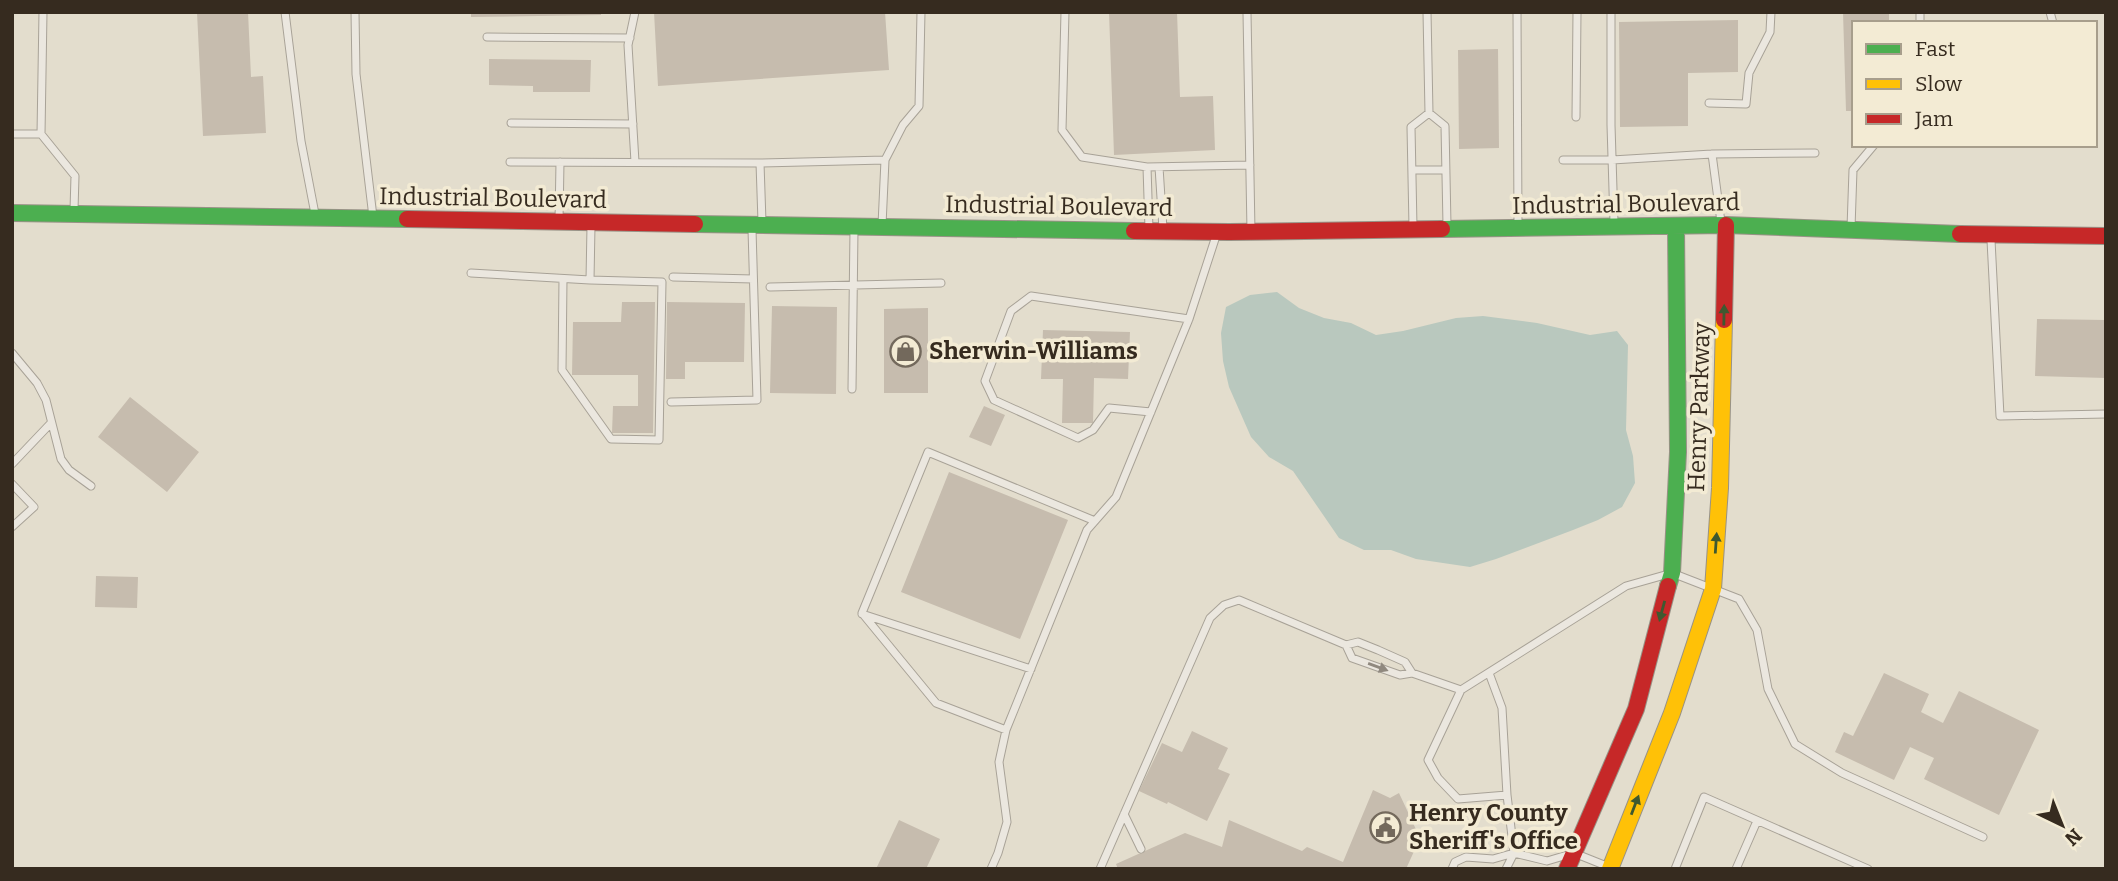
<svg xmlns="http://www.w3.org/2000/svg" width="2118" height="881" font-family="Bitter,serif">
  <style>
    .water { fill: #b9c8be }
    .building { fill: #c6bcae }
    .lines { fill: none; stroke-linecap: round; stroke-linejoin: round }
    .lane-casing { stroke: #a8a297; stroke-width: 9 }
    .fast-casing { stroke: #989286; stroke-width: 18 }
    .slow-casing { stroke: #989286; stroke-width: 18 }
    .jam-casing { stroke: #989286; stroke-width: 18 }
    .lane { stroke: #ebe7df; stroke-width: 7 }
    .fast { stroke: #4caf50; stroke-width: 16 }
    .slow { stroke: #ffc107; stroke-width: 16 }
    .jam { stroke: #c62828; stroke-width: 16 }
    .oneway { fill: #3e5930 }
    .oneway2 { fill: #90897f }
    .labels { text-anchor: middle; stroke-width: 7; stroke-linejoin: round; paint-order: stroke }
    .street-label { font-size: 24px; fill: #362b1f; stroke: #f3ebd4 }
    .poi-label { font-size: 24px; font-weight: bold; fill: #362b1f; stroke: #f3ebd4; text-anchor: start }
  </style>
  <rect width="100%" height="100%" fill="#e3ddcd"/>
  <path class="water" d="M1277 292 1299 308 1324 318 1351 323 1376 335 1403 331 1456 318 1483 316 1537 323 1590 335 1617 331 1628 345 1626 430 1633 456 1635 483 1622 507 1598 520 1573 530 1496 559 1470 567 1416 559 1391 550H1364L1339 538 1293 471 1269 457 1251 437 1229 387 1223 361 1221 333 1226 307 1250 295Z"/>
  <path class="building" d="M197 12H248L251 77 263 76 266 133 203 136Z
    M471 12H601V15L471 17Z
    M654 12H885L889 70 658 86Z
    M1109 12H1177L1180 97 1213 96 1215 150 1114 155Z
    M1843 12H1889V23H1854V111H1846Z
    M1738 20V72L1688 73V126L1620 127 1619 22Z
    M1498 49 1499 148 1459 149 1458 50Z
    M489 59 591 60 590 92H533V86L489 85Z
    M622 302H655L653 433H612L613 406H638V375H572L573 322H621Z
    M667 302 745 303 744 362H685V379H666Z
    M772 306 837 307 836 394 770 393Z
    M928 308V393H884V309Z
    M2037 319 2106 320V378L2035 376Z
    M1043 330 1130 332 1128 379 1094 378 1093 423H1062L1063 379H1041Z
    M130 397 199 452 167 492 98 437Z
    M984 406 1005 415 991 446 969 437Z
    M949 472 1068 520 1020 639 901 592Z
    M96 576 138 577 137 608 95 607Z
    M1884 673 1929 694 1921 712 1943 723 1959 691 2039 730 1999 815 1924 779 1934 758 1910 747 1894 780 1835 752 1844 732 1853 736Z
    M1192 731 1228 748 1218 769 1230 774 1207 821 1168 802 1167 804 1139 791 1162 743 1182 752Z
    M1373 790 1390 798 1399 793 1420 838 1406 869H1118L1116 864 1185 833 1222 847 1229 820 1302 851 1307 847 1343 862Z
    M899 820 940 839 926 869H876Z"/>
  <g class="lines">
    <defs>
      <path id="lane" d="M43 12 41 134 75 176 74 210
        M285 12 301 141 315 214
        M355 12 356 74 373 217
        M635 12 628 45 635 162
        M1065 12 1062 130 1082 157 1147 167 1250 165
        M1517 12 1518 227
        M1611 12V125L1614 222
        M2050 12 2053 23
        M1247 13 1251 231
        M1920 23V12
        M487 37 630 38
        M1709 103 1746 104 1749 73 1770 32 1771 12
        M1429 113 1445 126 1447 225
        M1576 117 1577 12
        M511 123 633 124
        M12 134H41
        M1712 154 1721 222
        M1563 160H1612L1712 154 1815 153
        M510 162 760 163 885 160 903 125 919 106 921 12
        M760 163 762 222
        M1147 167 1149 229
        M1159 167 1163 229
        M1412 170H1446
        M559 220 560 162
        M882 225 885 160
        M1413 227 1411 127 1429 113 1427 12
        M1851 228 1853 170 1874 145
        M1991 240 2000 416 2106 414
        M471 273 590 280 591 226
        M673 277 753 279
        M563 279 562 370 611 439 659 440 662 282 590 280
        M770 287 941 283
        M12 353 37 383 46 400 61 459 69 470 91 486
        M852 389 854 230
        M671 402 757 400 752 229
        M1151 412 1109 408 1093 430 1078 438 994 400 985 381 1011 311 1031 296 1189 319
        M12 464 51 423
        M12 484 34 507 12 527
        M1095 521 928 452 862 613 936 703 1006 730 1087 530 1116 497 1189 319 1216 236
        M862 614 1031 669
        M1412 673 1405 662 1378 650 1358 642 1346 645 1352 658 1400 675 1412 673 1461 690
        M1489 673 1502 708 1507 795
        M1124 814 1141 849
        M1609 867 1574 853 1547 861 1514 853 1507 795 1458 799 1438 778 1428 760 1461 690 1626 586 1672 573 1739 599 1757 630 1768 689 1795 744 1842 773 1983 837
        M991 869 998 853 1007 822 999 762 1006 730
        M1100 869 1210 618 1224 605 1239 600 1346 645
        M1452 869 1455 862 1466 857 1493 859 1514 853
        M1506 869 1514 853
        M1675 869 1704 797 1868 869
        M1736 869 1757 821"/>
      <path id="fast" d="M12 213 407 219
        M695 224 1134 231
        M1442 229 1726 225 1960 234
        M1668 586 1672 573 1678 452 1676 226"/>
      <path id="slow" d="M1610 869 1672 713 1713 589 1720 488 1724 320"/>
      <path id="jam" d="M407 219 695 224
        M1134 231 1229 232 1442 229
        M1960 234 2106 236
        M1724 320 1726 225
        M1567 869 1636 709 1668 586"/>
    </defs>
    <use href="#lane" class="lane-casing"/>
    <use href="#fast" class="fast-casing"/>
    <use href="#slow" class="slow-casing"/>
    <use href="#jam" class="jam-casing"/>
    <use href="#lane" class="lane"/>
    <use href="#fast" class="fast"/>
    <use href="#slow" class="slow"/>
    <use href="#jam" class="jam"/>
  </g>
  <defs><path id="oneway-solid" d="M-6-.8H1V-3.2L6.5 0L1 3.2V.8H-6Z" transform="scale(1.75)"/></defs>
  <g class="oneway">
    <use href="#oneway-solid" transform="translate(1724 315) rotate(-89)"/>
    <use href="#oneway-solid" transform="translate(1716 543) rotate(-86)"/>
    <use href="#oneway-solid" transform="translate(1662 611) rotate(105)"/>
    <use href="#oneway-solid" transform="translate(1635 805) rotate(-69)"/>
  </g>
  <use class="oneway2" href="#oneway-solid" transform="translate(1378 667) rotate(20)"/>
  <defs>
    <symbol id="shop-ring" viewBox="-11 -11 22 22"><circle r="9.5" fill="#f3ebd4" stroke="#73695c" stroke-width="1.5"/><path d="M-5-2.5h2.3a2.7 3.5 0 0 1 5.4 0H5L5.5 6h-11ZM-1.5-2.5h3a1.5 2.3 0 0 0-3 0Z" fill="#73695c"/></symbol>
    <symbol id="civic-ring" viewBox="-11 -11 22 22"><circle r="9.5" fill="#f3ebd4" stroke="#73695c" stroke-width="1.5"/><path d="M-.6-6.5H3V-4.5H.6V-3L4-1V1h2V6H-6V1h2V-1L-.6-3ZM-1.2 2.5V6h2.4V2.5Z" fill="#73695c"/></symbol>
  </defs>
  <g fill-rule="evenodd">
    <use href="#shop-ring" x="888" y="334" width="35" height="35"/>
    <use href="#civic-ring" x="1368" y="810" width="35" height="35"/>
  </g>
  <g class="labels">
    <g class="street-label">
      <text transform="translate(493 198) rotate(1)" y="8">Industrial Boulevard</text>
      <text transform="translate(1626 204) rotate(-1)" y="8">Industrial Boulevard</text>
      <text transform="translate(1059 206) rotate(1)" y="8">Industrial Boulevard</text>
      <text transform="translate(1699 407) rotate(-88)" y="8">Henry Parkway</text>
    </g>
    <g class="poi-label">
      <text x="929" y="359">Sherwin-Williams</text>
      <text x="1409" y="821">Henry County<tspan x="1409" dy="28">Sheriff's Office</tspan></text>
    </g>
  </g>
  <rect width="2118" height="881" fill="none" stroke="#362b1f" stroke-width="28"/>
  <rect x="1852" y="21" width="245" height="126" fill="#f3ebd4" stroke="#a79e8c" stroke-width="2"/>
  <rect x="1866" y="44" width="35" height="10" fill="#4caf50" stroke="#a79e8c" stroke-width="2"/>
  <text x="1915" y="56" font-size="21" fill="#362b1f">Fast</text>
  <rect x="1866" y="79" width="35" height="10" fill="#ffc107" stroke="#a79e8c" stroke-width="2"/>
  <text x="1915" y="91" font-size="21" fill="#362b1f">Slow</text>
  <rect x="1866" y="114" width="35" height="10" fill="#c62828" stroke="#a79e8c" stroke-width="2"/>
  <text x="1915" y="126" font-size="21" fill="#362b1f">Jam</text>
  <g transform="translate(2062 825) rotate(137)" stroke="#f3ebd4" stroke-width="5" paint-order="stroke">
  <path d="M0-5L12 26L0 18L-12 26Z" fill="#362b1f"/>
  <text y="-10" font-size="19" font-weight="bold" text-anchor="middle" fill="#362b1f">N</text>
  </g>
</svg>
